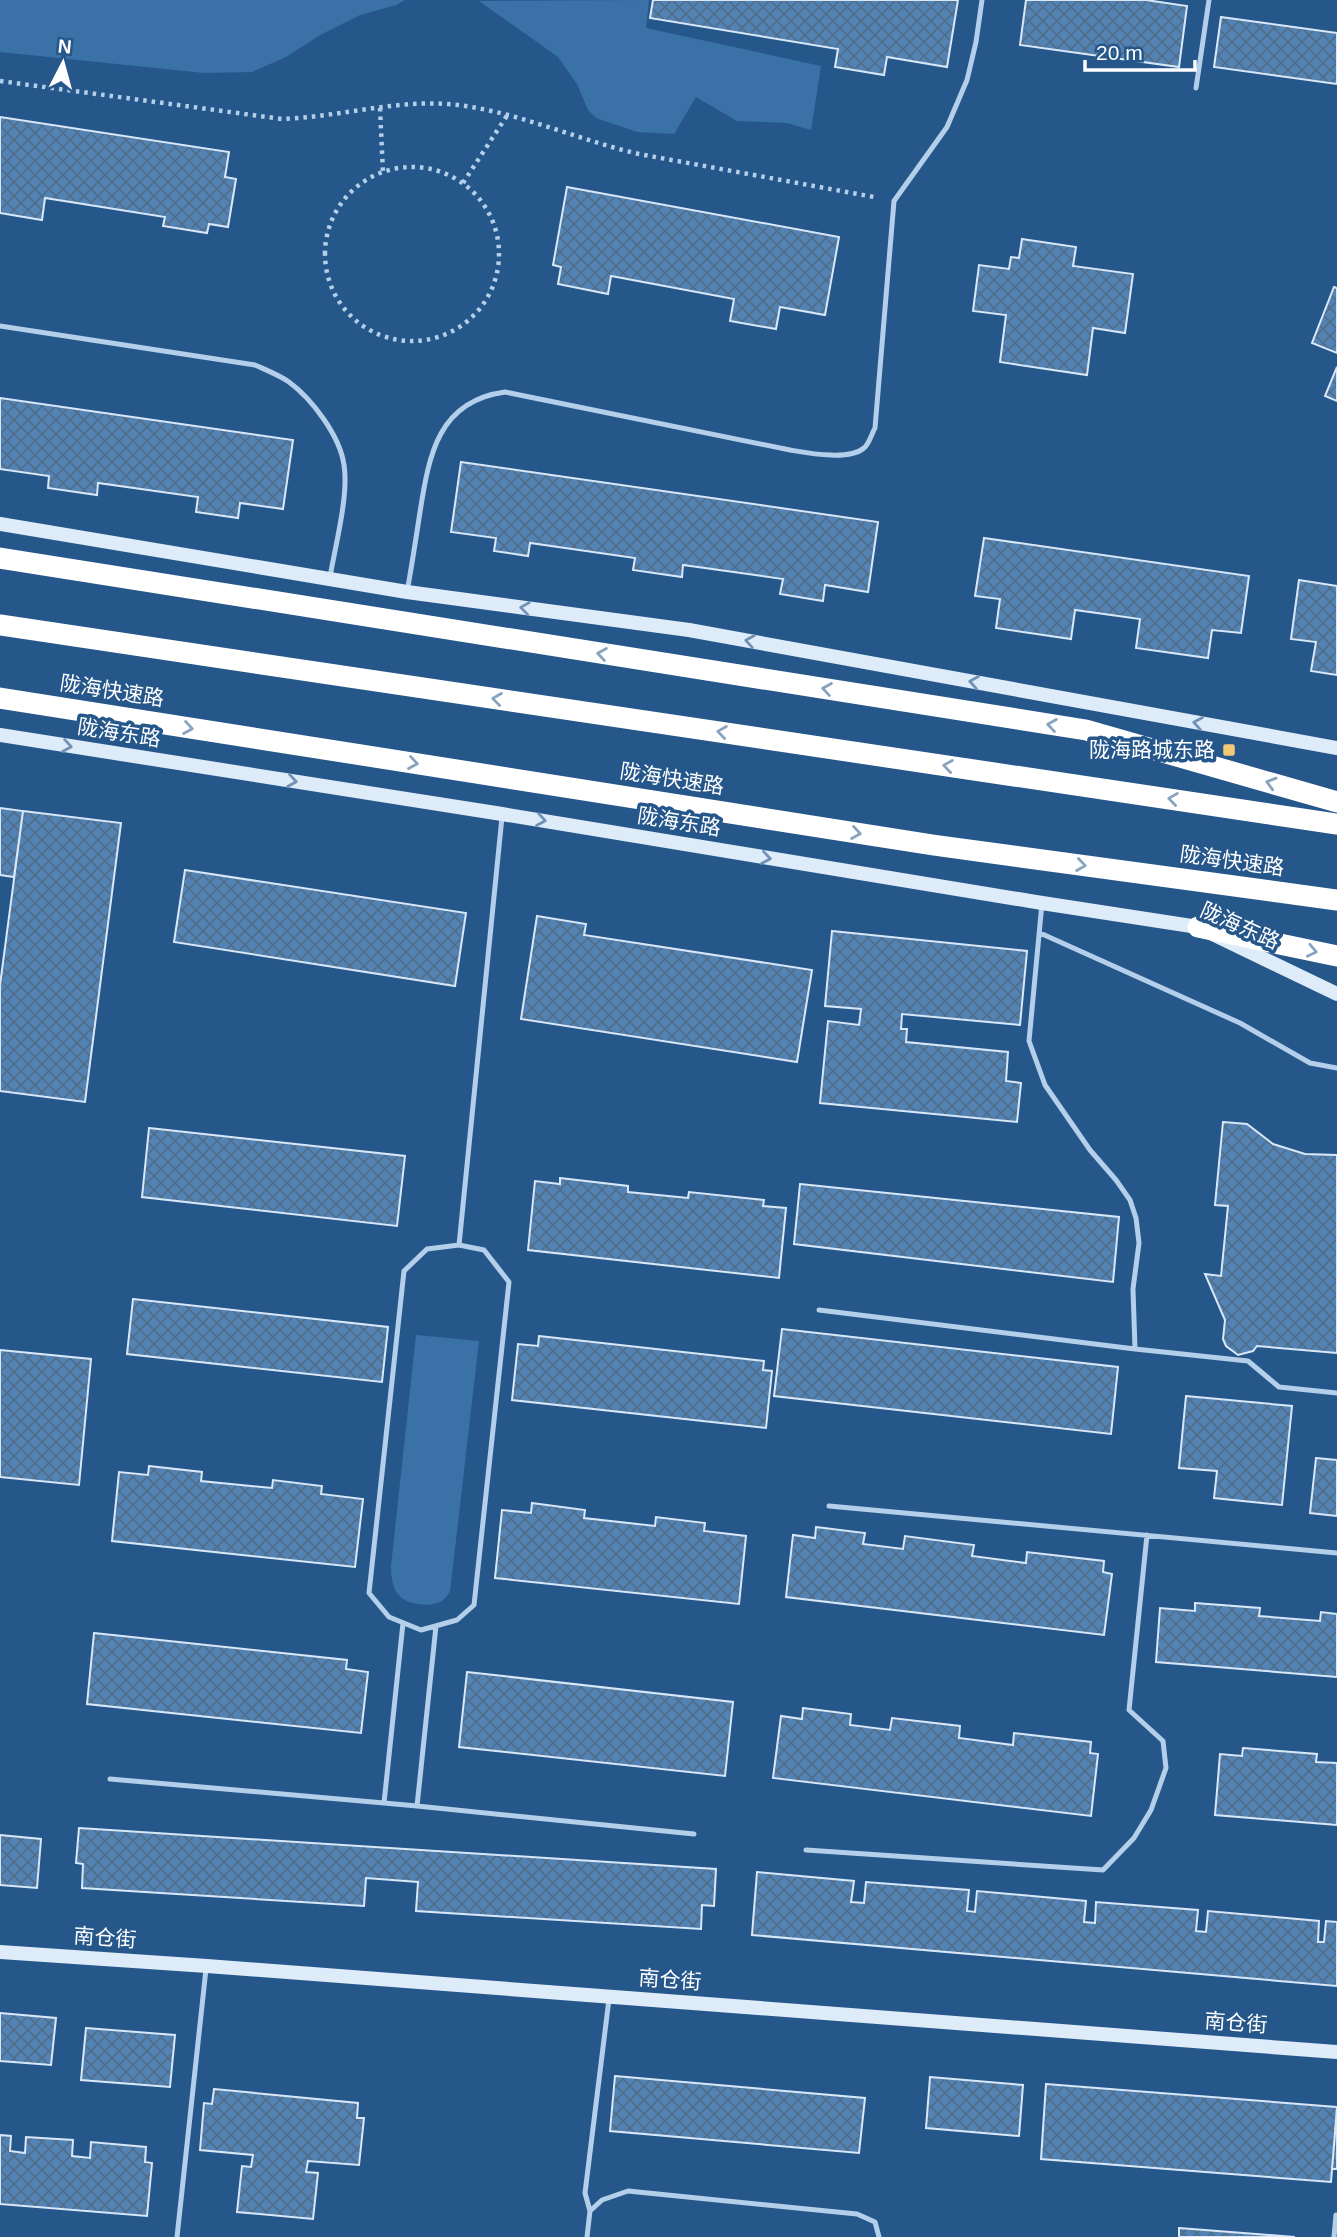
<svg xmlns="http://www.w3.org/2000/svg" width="1337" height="2237" font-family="Arial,'Noto Sans SC',sans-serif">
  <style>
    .grass { fill: #3a72a8 }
    .building { fill: url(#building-cross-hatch); stroke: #d8e8f8; stroke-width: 2 }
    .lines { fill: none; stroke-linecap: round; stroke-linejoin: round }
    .path { stroke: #b4cfea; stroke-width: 4.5; stroke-dasharray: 3.5 5; stroke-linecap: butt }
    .lane { stroke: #b4cfea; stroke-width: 5 }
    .secondary { stroke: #deebf8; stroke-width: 14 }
    .highway { stroke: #fff; stroke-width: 21 }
    .oneway { stroke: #7092b7 }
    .oneway2 { stroke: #88a3bf }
    .poi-dot { fill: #f3c978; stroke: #26578b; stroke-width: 2.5 }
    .labels { text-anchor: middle; stroke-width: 7; stroke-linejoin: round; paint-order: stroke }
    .street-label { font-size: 21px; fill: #fff; stroke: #26578b }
    .poi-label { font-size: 21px; fill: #fff; stroke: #26578b; text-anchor: end }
  </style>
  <defs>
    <pattern id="building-cross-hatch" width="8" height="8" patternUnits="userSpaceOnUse" patternTransform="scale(1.75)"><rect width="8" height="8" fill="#5283b4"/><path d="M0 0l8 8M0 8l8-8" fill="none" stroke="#506d8a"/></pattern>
  </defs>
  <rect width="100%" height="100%" fill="#26578b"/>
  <path class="grass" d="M0 0H405L396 5 360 15 320 35 286 57 252 72 204 73 0 52Z
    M649 0 646 28 821 66 811 130 787 123 737 121 696 97 674 134 637 132 596 118 588 110 577 84 558 57 479 1Z
    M416 1335 479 1341 450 1592C447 1595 445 1599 442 1601 430 1608 406 1605 398 1594 392 1587 391 1575 391 1566Z"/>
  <path class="building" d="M653 0H958L947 67 887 57 884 75 835 67 838 49 650 18Z
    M1026 0H1146L1187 6 1179 67 1020 45Z
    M1221 17 1337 33V84L1214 67Z
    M0 117 229 152 225 177 236 179 228 227 209 224 207 233 163 226 165 217 45 198 42 220 0 213Z
    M567 187 839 237 825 315 780 307 776 329 730 321 734 299 611 276 608 294 558 284 561 267 553 265Z
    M1022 239 1076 247 1073 266 1133 274 1125 333 1093 328 1087 375 1000 362 1006 315 973 311 979 265 1009 269 1011 257 1019 258Z
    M1334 287 1337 288V353L1312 343Z
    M1337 367V401L1325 396Z
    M0 398 293 440 283 509 240 503 238 518 196 512 198 497 98 483 97 495 48 488 49 476 0 469Z
    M461 462 878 522 868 592 825 585 823 601 780 594 783 579 683 565 682 577 633 570 635 558 530 543 528 556 494 551 496 538 451 532Z
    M984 538 1249 576 1241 633 1212 630 1208 658 1136 648 1140 619 1075 610 1071 639 996 628 1000 599 975 596Z
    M1299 580 1337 586V675L1311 671 1316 642 1291 639Z
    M0 808 23 811 14 877 0 875Z
    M23 811 121 823 85 1102 0 1091V985Z
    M185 870 466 913 455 986 174 942Z
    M537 916 586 924 584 935 812 970 797 1062 521 1019Z
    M832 931 1027 951 1020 1025 902 1014 901 1029H907L906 1042 1008 1052 1006 1081 1021 1083 1017 1122 820 1103 828 1021 859 1025 861 1009 825 1006Z
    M1223 1122 1247 1124 1273 1144 1305 1154 1337 1155V1353L1257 1346 1253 1351 1238 1355 1226 1346 1223 1339 1225 1320 1205 1274 1221 1276 1228 1206 1215 1205Z
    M149 1128 405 1156 397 1226 142 1197Z
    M560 1178 628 1186V1192L688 1198 689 1192 764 1200 763 1206 786 1208 779 1278 528 1250 535 1181 560 1184Z
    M800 1184 1119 1217 1113 1282 794 1244Z
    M133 1299 388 1327 382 1382 127 1354Z
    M782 1329 1118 1367 1111 1434 774 1396Z
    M539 1336 764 1361 763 1370 772 1371 766 1428 512 1400 518 1344 538 1346Z
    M0 1350 91 1359 79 1485 0 1477Z
    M1186 1396 1292 1406 1282 1505 1214 1498 1217 1471 1179 1468Z
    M1316 1458 1337 1460V1516L1310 1513Z
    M149 1466 202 1472 201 1481 272 1488 273 1480 322 1486 321 1494 363 1499 355 1567 112 1541 119 1472 148 1475Z
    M532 1503 585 1510 584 1518 655 1526 656 1517 705 1523 704 1531 746 1536 739 1604 495 1578 502 1510 531 1513Z
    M816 1527 865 1533 863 1544 903 1549 905 1536 974 1545 972 1556 1026 1563 1027 1552 1104 1561 1103 1572 1112 1574 1104 1635 786 1597 793 1535 815 1538Z
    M1195 1603 1260 1608 1259 1616 1320 1621 1321 1612 1337 1614V1677L1156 1662 1160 1608 1195 1611Z
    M94 1633 347 1660 346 1669 368 1672 361 1733 87 1704Z
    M467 1672 733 1702 725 1776 459 1747Z
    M803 1708 851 1714 850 1725 890 1730 892 1718 960 1726 959 1738 1013 1745 1014 1733 1091 1742 1090 1753 1098 1754 1091 1816 773 1778 781 1716 802 1719Z
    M1243 1748 1317 1754 1316 1762 1337 1763V1825L1215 1815 1220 1754 1242 1756Z
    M79 1828 716 1869 714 1906 702 1905 701 1929 416 1911 418 1882 366 1878 364 1906 82 1888 83 1864 76 1863Z
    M0 1835 41 1839 37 1888 0 1885Z
    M757 1872 854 1881 851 1902 864 1903 866 1882 969 1890 967 1911 975 1912 977 1891 1086 1901 1084 1922 1095 1923 1096 1902 1198 1910 1196 1931 1206 1932 1208 1911 1319 1921 1318 1942H1324L1326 1921 1337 1922V1986L752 1935Z
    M0 2013 56 2018 51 2065 0 2061Z
    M86 2028 175 2035 170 2087 81 2080Z
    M615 2076 865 2098 859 2153 610 2131Z
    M930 2077 1023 2085 1019 2136 926 2128Z
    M1046 2084 1337 2107 1331 2182 1041 2159Z
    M214 2089 358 2103 357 2118H364L359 2165 308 2161 306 2172 318 2173 313 2219 237 2212 242 2166 251 2167 253 2155 200 2150 204 2103 212 2104Z
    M1337 2110V2169H1332Z
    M0 2135 11 2136 10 2151 25 2153 26 2137 73 2140 72 2156 90 2158 91 2142 146 2147 145 2162 152 2163 147 2216 0 2204Z
    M1179 2228 1295 2237H1179Z"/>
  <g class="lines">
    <path class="path" d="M0 81 282 119C340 117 400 98 458 105 521 113 578 140 639 154L874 197
      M380 108 383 173
      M325 254a87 87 0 1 1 174 0a87 87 0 1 1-174 0Z
      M463 183 508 114"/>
    <path class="lane" d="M1196 88 1209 0
      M0 326 255 365C266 370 279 375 289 382 312 399 340 436 344 465 349 495 335 547 330 577
      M407 592C412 565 416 538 420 512 429 455 438 401 505 392L790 450C808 453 849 461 864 448 869 444 872 433 875 428L894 201 947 127 967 80 976 42 982 0
      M1042 903 1029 1041 1045 1085 1090 1150 1116 1180 1130 1200 1136 1218 1139 1243 1133 1289 1135 1349 1248 1361 1279 1387 1337 1393
      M1040 933 1240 1023 1310 1063 1337 1068
      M459 1245 484 1250 509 1282 474 1605 457 1620 421 1630 389 1617 369 1593 404 1271 427 1249Z
      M459 1245 502 817
      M819 1310 1135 1349
      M829 1506 1337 1553
      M403 1623 384 1803 417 1806 436 1626
      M110 1779 384 1803
      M417 1806 694 1834
      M806 1850 1103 1870 1134 1838 1151 1810 1166 1768 1163 1741 1129 1710 1147 1535
      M590 2211 585 2193 609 1999
      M177 2237 206 1969
      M587 2237 590 2211 602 2200 628 2191 857 2214 875 2222 879 2237
      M1334 2237 1336 2215"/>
    <path class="secondary" d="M0 524 407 592 689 630 1337 748
      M0 735 502 814 1042 903 1198 927 1337 994
      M0 1952 207 1966 1337 2052"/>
    <path class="highway" d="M0 558 1086 730 1337 802
      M0 625 1337 824
      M0 698 933 845 1337 900
      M1198 927 1337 956"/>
  </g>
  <defs><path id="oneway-chevron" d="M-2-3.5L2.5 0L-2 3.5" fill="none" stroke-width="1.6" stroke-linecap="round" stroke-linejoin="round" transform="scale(1.75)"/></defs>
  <g class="oneway">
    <use href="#oneway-chevron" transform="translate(525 608) rotate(-172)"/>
    <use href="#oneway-chevron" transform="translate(750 641) rotate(-170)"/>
    <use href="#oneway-chevron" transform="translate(974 682) rotate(-170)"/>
    <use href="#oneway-chevron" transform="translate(1198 723) rotate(-170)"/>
    <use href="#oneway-chevron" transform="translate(67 746) rotate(9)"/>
    <use href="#oneway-chevron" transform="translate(292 781) rotate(9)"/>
    <use href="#oneway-chevron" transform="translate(541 820) rotate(9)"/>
    <use href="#oneway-chevron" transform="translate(766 858) rotate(9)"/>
  </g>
  <g class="oneway2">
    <use href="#oneway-chevron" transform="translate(602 654) rotate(-171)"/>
    <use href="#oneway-chevron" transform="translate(827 689) rotate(-171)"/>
    <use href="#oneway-chevron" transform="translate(497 699) rotate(-172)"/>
    <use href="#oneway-chevron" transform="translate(1052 725) rotate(-171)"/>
    <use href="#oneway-chevron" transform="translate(188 728) rotate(9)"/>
    <use href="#oneway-chevron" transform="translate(722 732) rotate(-172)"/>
    <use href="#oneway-chevron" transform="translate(413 763) rotate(9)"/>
    <use href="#oneway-chevron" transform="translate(948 766) rotate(-172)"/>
    <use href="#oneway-chevron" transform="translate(1271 783) rotate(-164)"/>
    <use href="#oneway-chevron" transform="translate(1173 799) rotate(-172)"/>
    <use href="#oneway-chevron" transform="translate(856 833) rotate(9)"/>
    <use href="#oneway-chevron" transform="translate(1081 865) rotate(8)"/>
    <use href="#oneway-chevron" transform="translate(1312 951) rotate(12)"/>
  </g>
  <rect class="poi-dot" x="1222" y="743" width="14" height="14" rx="3.5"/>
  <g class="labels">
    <g class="street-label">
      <text transform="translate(112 691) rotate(9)" y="7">陇海快速路</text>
      <text transform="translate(119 733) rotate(9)" y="7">陇海东路</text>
      <text transform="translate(672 779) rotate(9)" y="7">陇海快速路</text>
      <text transform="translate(679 822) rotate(9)" y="7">陇海东路</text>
      <text transform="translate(1232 861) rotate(8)" y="7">陇海快速路</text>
      <text transform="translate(1240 926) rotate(24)" y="7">陇海东路</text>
      <text transform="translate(105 1938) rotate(4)" y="7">南仓街</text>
      <text transform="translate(670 1980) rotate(4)" y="7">南仓街</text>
      <text transform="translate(1236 2023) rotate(4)" y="7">南仓街</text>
    </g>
    <g class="poi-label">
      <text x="1215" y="757">陇海路城东路</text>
    </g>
  </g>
  <g transform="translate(63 63) rotate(6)" stroke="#26578b" stroke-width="5" paint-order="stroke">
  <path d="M0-5L12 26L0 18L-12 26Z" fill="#ffffff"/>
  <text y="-10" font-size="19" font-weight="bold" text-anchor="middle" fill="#ffffff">N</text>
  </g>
  <path d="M1085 60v10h110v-10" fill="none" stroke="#ffffff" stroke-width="3.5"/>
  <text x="1096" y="60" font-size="21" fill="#ffffff" stroke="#26578b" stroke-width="5" paint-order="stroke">20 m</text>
</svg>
